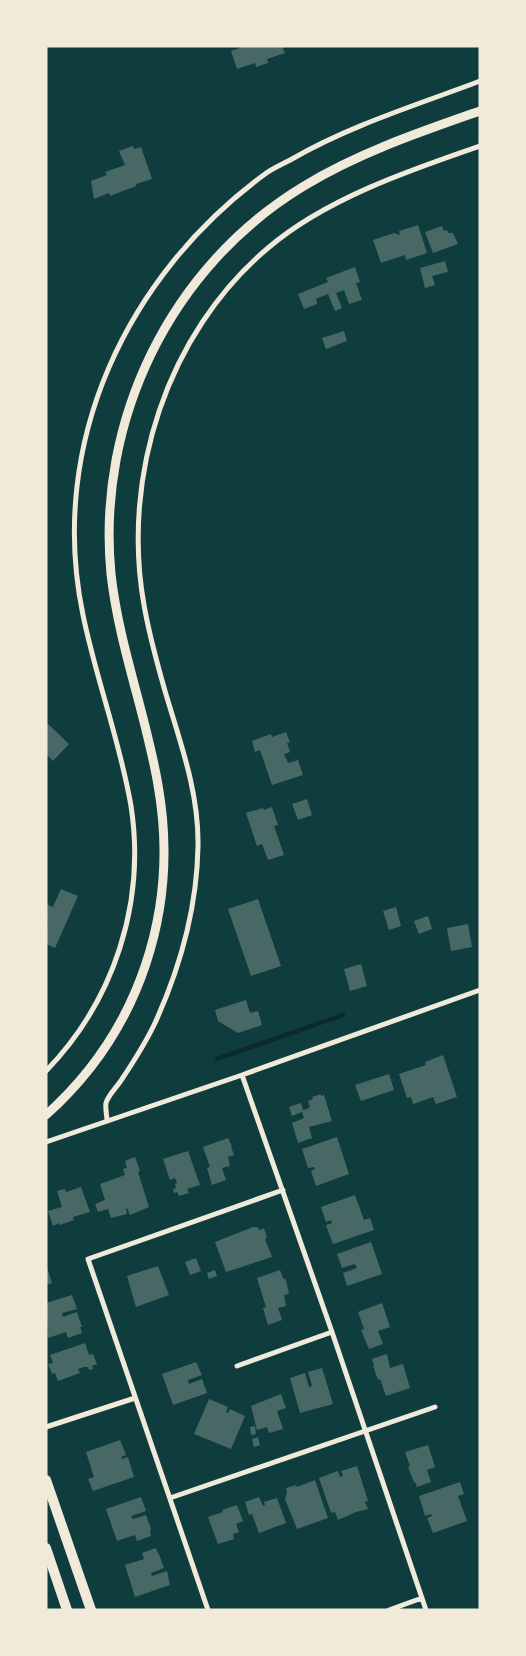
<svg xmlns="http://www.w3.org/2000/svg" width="526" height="1656" font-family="Bitter,serif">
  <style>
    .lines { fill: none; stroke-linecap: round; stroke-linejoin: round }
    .stream { stroke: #0a2a2b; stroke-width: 4.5 }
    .building { fill: #486865 }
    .minor { stroke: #f1e9da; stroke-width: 5 }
    .tertiary { stroke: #f1e9da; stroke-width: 9 }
    .secondary { stroke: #f1e9da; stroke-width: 10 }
  </style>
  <rect width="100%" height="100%" fill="#0f3d3e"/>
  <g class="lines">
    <path class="stream" d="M217 1059 343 1015"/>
  </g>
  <path class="building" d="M245 46H282L285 53 267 59 268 63 256 67 255 63 237 69 231 51Z
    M133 146 134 149 141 147 152 179 136 184V186L110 196 109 193 94 199 91 181 107 175 105 172 125 165 119 151Z
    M418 225 427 253 406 260 405 255 381 263 373 240 394 233 400 235 399 231Z
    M442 226 444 231 447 230 448 233H453L458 244 433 253 425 232Z
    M445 261 448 272 432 276 435 285 425 288 420 268Z
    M355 267 360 282 356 283 362 300 349 304 344 290 336 293 342 308 335 311 328 294 316 299 317 304 304 309 298 294 328 282 326 278Z
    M344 331 347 341 326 349 322 338Z
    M46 722 69 744 53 761 46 754Z
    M286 732 290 742 287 743 290 752 284 754 288 763 298 760 303 775 272 785 260 750 255 752 252 741 271 734 272 737Z
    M307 799 312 815 298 820 292 804Z
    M272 807 278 825 274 826 284 855 268 860 262 844 257 846 246 813 263 808 264 810Z
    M61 889 78 896 55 948 46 944V927L48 923 46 922V904L53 907Z
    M258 899 281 966 251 976 228 909Z
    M396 907 401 926 389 930 383 911Z
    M428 916 432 929 419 934 414 921Z
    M468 924 472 947 451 951 447 928Z
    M361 964 367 986 350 991 344 969Z
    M246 1000 250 1013 258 1011 262 1025 238 1033 218 1021 215 1010Z
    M443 1055 457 1097 436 1104 433 1097 413 1104 411 1097 407 1098 399 1074 426 1065 425 1062Z
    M389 1074 394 1090 361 1101 355 1085Z
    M321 1094V1096L324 1095 332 1121 309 1127 312 1138 298 1143 292 1123 304 1118 302 1112 292 1116 289 1107 301 1103 303 1110 307 1109 310 1107 308 1101 313 1099 312 1097Z
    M337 1137 349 1174 316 1186 311 1171 315 1169 314 1167 308 1168 302 1149Z
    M228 1138 232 1146 231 1147 234 1155 228 1157 230 1166 222 1168 226 1180 212 1185 207 1168 210 1167 203 1147Z
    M188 1151 200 1185 187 1189 189 1193 179 1196 177 1192 174 1193 173 1189 176 1188 175 1184 177 1183 175 1178 170 1180 163 1159Z
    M135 1157 140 1171 138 1172 149 1207 130 1215 127 1208 126 1209 127 1214 111 1218 108 1209 98 1212 95 1204 105 1200 100 1184 125 1175 123 1169 127 1168 125 1161Z
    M81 1187 90 1212 73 1217 74 1220 60 1225 59 1223 53 1226 48 1211 62 1207 57 1191 65 1189 66 1192Z
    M355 1195 364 1220 370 1218 374 1230 333 1244 326 1225 332 1223 331 1220 326 1222 321 1207Z
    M253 1227H257L260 1230 264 1228 267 1238 265 1239 272 1257 226 1272 215 1242Z
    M371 1242 382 1274 347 1286 343 1273 357 1268 355 1264 342 1268 337 1254Z
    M196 1258 201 1271 190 1275 185 1262Z
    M46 1264 52 1283 46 1285Z
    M158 1266 169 1295 136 1307 127 1276Z
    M215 1270 217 1276 209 1279 207 1273Z
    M280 1270 283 1278 286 1280 289 1294 284 1295 286 1306 278 1308 282 1320 268 1325 263 1308 266 1307 257 1278Z
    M72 1295 77 1309 62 1313 63 1317 77 1312 82 1327H80L82 1333 68 1338 66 1332 48 1338 46 1303Z
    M382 1303 390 1327 378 1331 383 1344 369 1349 361 1330 364 1329 358 1312Z
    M85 1343 89 1355 93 1354 97 1364 92 1366 93 1369 89 1370 88 1367H84L78 1369 80 1373 58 1381 55 1373 52 1374 48 1364 53 1363 50 1355Z
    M387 1354 390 1368 403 1364 410 1388 386 1396 380 1379 378 1380 373 1366 374 1365 372 1359Z
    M196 1362 202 1375 188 1380 189 1384 202 1379 207 1393 173 1405 162 1374Z
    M322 1368 333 1404 300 1413 290 1378 305 1373 309 1387 312 1386 308 1372Z
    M281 1394 286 1408 277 1411 283 1429 269 1433 267 1427 257 1430 251 1406Z
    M209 1399 228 1407 226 1412 228 1413 230 1409 245 1416 231 1449 194 1434Z
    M255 1426 256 1434 251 1435 250 1427Z
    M258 1437 260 1445 254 1447 252 1439Z
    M120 1440 126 1455 121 1457 122 1459 128 1457 134 1477 93 1491 88 1479 94 1477 86 1452Z
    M428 1445 435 1467 427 1470 431 1482 417 1487 415 1482H414L408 1467 410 1466 405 1452Z
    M357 1466 368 1501 365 1502 368 1509 356 1512 338 1520 335 1512 331 1513 319 1478 338 1471 340 1477 343 1476 341 1471Z
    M315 1480 328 1518 297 1529 285 1499 287 1493 286 1488 296 1485 297 1487Z
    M460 1482 464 1494 458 1496 467 1521 433 1533 427 1518 432 1516 431 1514 425 1516 419 1496Z
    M141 1497 146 1511 131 1516 133 1519 146 1515 151 1529 150 1530 151 1536 137 1541 135 1535 117 1541 106 1509Z
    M259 1497 263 1506 265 1505 264 1502 277 1498 286 1523 259 1533 252 1514 249 1515 245 1502Z
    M237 1505 243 1521 236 1524 239 1532 233 1534 234 1539 218 1544 208 1517 223 1512 222 1510Z
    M156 1548 158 1554H159L164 1568 151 1573 152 1576 167 1571 170 1585 135 1597 125 1565 144 1559 142 1553Z"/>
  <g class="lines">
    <path class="minor" d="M46 1071C114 1001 146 903 131 806 120 741 96 679 83 615 47 443 127 275 265 174 273 168 283 164 292 159 351 125 417 105 480 81
      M242 1075 332 1332 426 1610
      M107 1121C107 1116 105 1108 106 1103 108 1095 118 1086 122 1079 134 1061 146 1042 155 1023 180 968 197 907 198 846 199 792 180 742 165 691 157 663 149 634 144 605 121 476 167 333 268 248 325 199 410 170 480 146
      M46 1142 242 1075 480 990
      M237 1366 332 1332
      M46 1427 135 1398
      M170 1498 435 1407
      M208 1610 88 1259 283 1190
      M389 1610 422 1598"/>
    <path class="tertiary" d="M46 1115C140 1031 180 909 158 785 146 714 119 646 111 574 96 420 171 266 304 186 358 153 420 132 480 111"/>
    <path class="secondary" d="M46 1480 91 1610
      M46 1548 67 1610"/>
  </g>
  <rect width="526" height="1656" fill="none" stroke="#f1e9da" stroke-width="95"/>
</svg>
